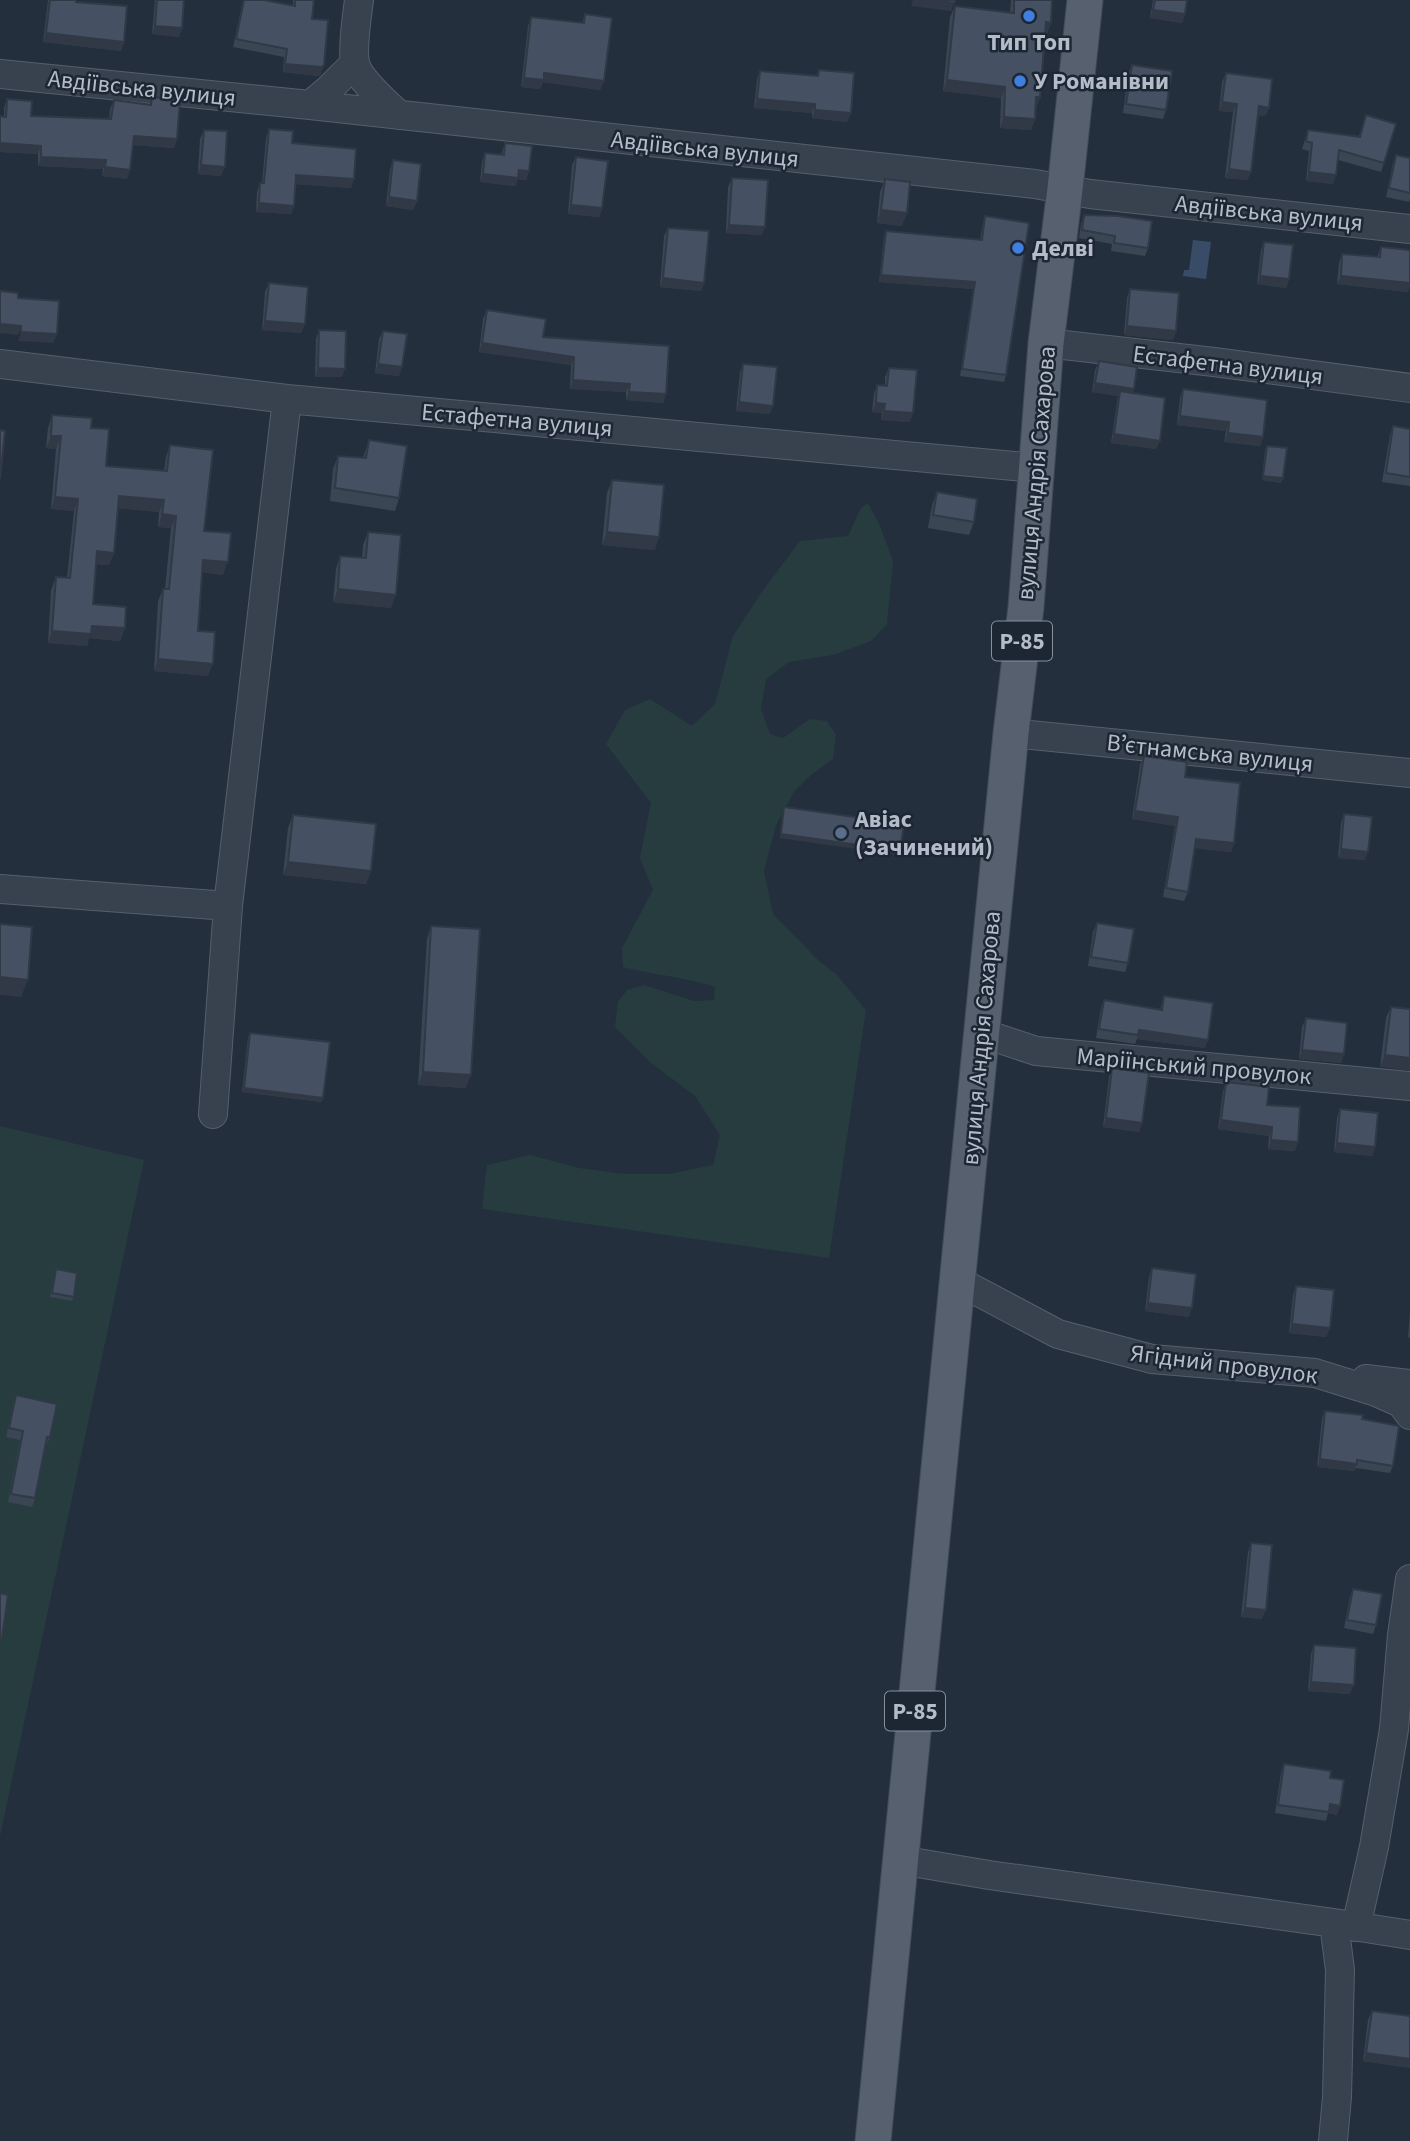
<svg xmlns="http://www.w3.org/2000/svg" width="1410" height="2141" font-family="'Source Sans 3',sans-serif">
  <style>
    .green { fill: #263c3f }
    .water { fill: #394c67 }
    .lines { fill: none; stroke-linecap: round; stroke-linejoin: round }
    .minor-casing { stroke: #565f6c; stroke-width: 30 }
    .major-casing { stroke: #414a57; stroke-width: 37 }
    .minor { stroke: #38414e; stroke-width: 28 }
    .major { stroke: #56606e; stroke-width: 35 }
    .wall { fill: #3b4654 }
    .shaded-wall { fill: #303945 }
    .building { fill: #455162; stroke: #303945; stroke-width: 2 }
    .shop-dot { fill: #3f7fe0; stroke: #1d2633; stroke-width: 2.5 }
    .service-dot { fill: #5c6f8a; stroke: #1d2633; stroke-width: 2.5 }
    .labels { text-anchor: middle; stroke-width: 5; stroke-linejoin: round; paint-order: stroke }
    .shield { fill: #1d2633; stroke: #878f9c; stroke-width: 2 }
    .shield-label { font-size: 23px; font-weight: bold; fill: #b4bcc9 }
    .poi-label { font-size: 24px; font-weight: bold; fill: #b4bcc9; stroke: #1d2633; text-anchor: start }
    .street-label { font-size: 24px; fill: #b4bcc9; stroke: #1d2633 }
  </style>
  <rect width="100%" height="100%" fill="#242f3e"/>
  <path class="green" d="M868 503 880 526 893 561 887 624 871 641 833 655 789 662 766 679 761 709 770 734 783 738 810 719 827 721 836 735 833 759 811 775 794 792 776 825 764 871 773 914 819 961 836 974 866 1010 829 1258 482 1209 487 1165 530 1155 579 1168 624 1174H670L713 1165 720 1135 695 1096 650 1062 615 1027 618 1002 627 990 644 985 694 1001 714 1000 715 987C685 977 654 975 623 967L622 948 653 890 640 858 651 803 606 744 625 710 650 699 692 726 715 704 733 636 761 593 800 541 848 536 861 508Z
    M0 1126 144 1160 0 1836Z"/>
  <path class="water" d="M1193 240 1211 242 1206 279 1183 276 1184 270H1189Z"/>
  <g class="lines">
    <defs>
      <path id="minor" d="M359 0C357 15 352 49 355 63 359 80 386 103 399 115
        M0 74 310 105 1035 184 1090 194 1410 229
        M310 105 328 90 355 63
        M1046 343 1214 362 1410 388
        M0 364 287 399 1036 468
        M1011 733 1410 773
        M0 889 228 906
        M982 1033 1036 1051 1410 1086
        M213 1114 228 906 287 399
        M958 1281 1058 1334 1152 1359 1315 1373 1376 1392 1401 1403 1410 1415
        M1366 1379 1410 1384
        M900 1860 989 1875 1334 1923 1410 1935
        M1356 1927 1374 1847 1394 1729 1402 1635 1410 1579
        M1333 2141 1337 2097 1340 1970 1334 1923"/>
      <path id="major" d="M873 2141 1011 733 1026 607 1046 343 1065 189 1085 0"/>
    </defs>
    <use href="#minor" class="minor-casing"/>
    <use href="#major" class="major-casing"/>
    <use href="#minor" class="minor"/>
    <use href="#major" class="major"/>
  </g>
  <path class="wall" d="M48 0H76V2L124 42 121 51 43 42Z
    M155 0H184L179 37 152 34Z
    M243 0H264L293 6V0H314L312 19 321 73 319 76 283 72 284 57 233 47Z
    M1011 0H1052L1051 23 1047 34H1045L1040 97 1036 108 1035 119 1031 130 1000 128 1001 98 943 91 950 17 955 6 1010 13Z
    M1153 0H1187L1185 14 1182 23 1150 18Z
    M585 14 604 81 600 90 543 82 540 89 521 87 528 26 531 17 582 23Z
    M1132 65 1166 110 1163 119 1123 113 1128 74Z
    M819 70 851 113 847 122 812 118V113L754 108 757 79 760 71 816 76Z
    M1226 73 1269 108 1265 116 1258 115 1251 172 1247 180 1225 178 1233 112 1219 111 1222 82Z
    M152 97 177 139 174 148 133 145 127 179 102 176 103 169 38 166V154L0 152V116L4 117V108L7 99 31 116 109 119 110 109 114 100 149 105Z
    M1366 115 1384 163 1381 172 1338 160 1333 184 1306 181 1309 151 1302 149 1308 130 1359 136Z
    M269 129 292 143 351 188 296 184 294 206 291 214 256 212 257 192 260 183H262L266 138Z
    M204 130 221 176 198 174 200 139Z
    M505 143 529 171 526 180 518 179 515 186 480 182 482 162 485 153 501 155Z
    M1396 155 1410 158V199L1409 202 1386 197 1393 163Z
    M576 157 602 208 599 217 568 214 572 165Z
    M393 160 417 201 413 210 386 206 390 169Z
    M732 178 762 235 726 233 728 187Z
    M885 179 902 226 877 223 880 192Z
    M1084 215 1148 248 1145 256 1111 251 1112 244 1079 238 1081 224Z
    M985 216 1006 375 1004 382 960 376 973 289 879 282 884 237 886 231 980 240 983 223Z
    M668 228 704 283 701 291 660 287 664 236Z
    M1264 242 1289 279 1286 288 1257 284 1261 250Z
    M1381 247 1408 292 1337 284 1339 263 1342 254 1377 257Z
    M269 283 305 324 301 333 262 330 265 292Z
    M1130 289 1176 331 1173 340 1124 335 1127 298Z
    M487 310 543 337 666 394 663 403 626 400V392L570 389 571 365 479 352 483 319Z
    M319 330 342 377H315L316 339Z
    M383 331 402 367 399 376 375 373 379 339Z
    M1099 361 1134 389 1132 393 1156 449 1111 443 1118 396 1092 392 1095 370Z
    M743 364 770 414 736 411 740 372Z
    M889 368 910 422 881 420 882 413 872 412 874 394 877 385 885 386V377Z
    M1183 389 1263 437 1260 446 1224 442 1226 431 1177 425 1180 398Z
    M52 415 91 428 106 466 164 471 166 457 170 445 223 575 202 572 198 631 208 676 154 671 158 601 163 589H165L171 528 158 527 159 512 118 508 114 553 109 565 96 564 93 604 125 628 120 641 89 638 87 646 48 643 51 590 56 577 67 578 74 511 51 509 56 449 46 448 48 428Z
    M1393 426 1410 429V486L1382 482 1390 435Z
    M369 440 399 498 395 511 330 501 333 469 338 456 363 458Z
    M1267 446 1283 478 1281 483 1262 480 1265 450Z
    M612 480 655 550 602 545 607 493Z
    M937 492 974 522 969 535 928 528 932 505Z
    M368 532 391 608 333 602 336 569 340 556 362 558 363 545Z
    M1144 756 1185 777 1234 843 1231 852 1195 848 1188 892 1184 901 1163 897 1175 826 1132 819 1140 765Z
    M1344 814 1365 860 1338 858 1341 823Z
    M293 815 371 871 366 884 283 875 288 828Z
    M1097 923 1128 963 1125 972 1088 966 1093 932Z
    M431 926 466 1088 418 1085 427 939Z
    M1164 996 1205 1048 1137 1039 1135 1044 1096 1038 1101 1008 1104 1000 1160 1010Z
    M1391 1007 1410 1009 1380 1067 1386 1018Z
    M1306 1018 1344 1054 1341 1063 1299 1059 1302 1027Z
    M250 1033 322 1102 242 1092 248 1037Z
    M1112 1068 1142 1123 1139 1132 1103 1127 1109 1077Z
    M1226 1082 1295 1151 1268 1149 1269 1136 1218 1129 1223 1091Z
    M1340 1109 1375 1147 1372 1156 1334 1152 1337 1118Z
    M1152 1268 1189 1317 1145 1311 1149 1277Z
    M56 1269 74 1297 72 1301 50 1297Z
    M1296 1286 1330 1328 1326 1337 1289 1333 1293 1295Z
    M1410 1313V1338L1408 1337Z
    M16 1395 50 1437 46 1446H45L35 1498 32 1507 8 1502 20 1440 6 1437 13 1404Z
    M1325 1411 1362 1419 1393 1466 1390 1473 1356 1468 1354 1471 1317 1467 1322 1418Z
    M1251 1543 1262 1619 1241 1617 1248 1552Z
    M1353 1589 1376 1625 1373 1634 1344 1628 1350 1597Z
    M1314 1645 1350 1694 1308 1691 1311 1654Z
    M1284 1764 1330 1778 1340 1806 1337 1815 1328 1813 1326 1821 1275 1813 1281 1773Z
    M1372 2011 1410 2016V2068L1363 2061 1368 2020Z"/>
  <path class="shaded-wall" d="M913 0H935L954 3 951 11 911 6Z
    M1153 10 1185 14 1182 23 1150 18Z
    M1046 22 1051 23 1047 34 1042 33Z
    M155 26 182 28 179 37 152 34Z
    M46 33 124 42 121 51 43 42Z
    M285 64 324 65 321 73 319 76 283 72Z
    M544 73 604 81 600 90 543 82 540 89 521 87 524 78Z
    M947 80 1005 87 1001 98 943 91Z
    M1036 97H1040L1036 108Z
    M757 99 815 104 812 113 754 108Z
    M1222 102 1237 104 1233 112 1219 111Z
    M1259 106 1269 108 1265 116 1255 115Z
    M815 110 851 113 847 122 812 118Z
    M1004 117 1035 119 1031 130 1000 128Z
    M134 136 177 139 174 148 131 145Z
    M0 143 41 146 38 154 0 152Z
    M41 157 106 160 103 169 38 166Z
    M201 165 225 167 221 176 198 174Z
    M105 167 130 170 127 179 102 176Z
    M1229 169 1251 172 1247 180 1225 178Z
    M519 170 529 171 526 180 518 179 515 186 480 182 483 174Z
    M1309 172 1336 175 1333 184 1306 181Z
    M296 175 354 179 351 188 293 184Z
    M389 197 417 201 413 210 386 206Z
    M259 203 294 206 291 214 256 212Z
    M571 205 602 208 599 217 568 214Z
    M881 210 907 213 902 226 877 223Z
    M729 225 765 227 762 235 726 233Z
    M881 275 975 282 973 289 879 282Z
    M1260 276 1289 279 1286 288 1257 284Z
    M1341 276 1410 283V287L1408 292 1337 284Z
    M663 278 704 283 701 291 660 287Z
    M265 321 305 324 301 333 262 330Z
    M0 324 21 326 18 335 0 333Z
    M1127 326 1176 331 1173 340 1124 335Z
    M21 332 57 334 53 343 18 341Z
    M482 343 574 357 571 365 479 352Z
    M378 364 402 367 399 376 375 373Z
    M318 368 345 369 342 377H315Z
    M573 380 630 384 626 392 570 389Z
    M1095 383 1134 389 1131 398 1120 391 1118 396 1092 392Z
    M629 392 666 394 663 403 626 400Z
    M739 402 773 406 770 414 736 411Z
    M876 403 885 404 882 413 872 412Z
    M884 411 913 413 910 422 881 420Z
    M1180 416 1229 422 1226 431 1177 425Z
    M1228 433 1263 437 1260 446 1224 442Z
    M1114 434 1160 441 1156 449 1111 443Z
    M51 436H61L56 449 46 448Z
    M1263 476 1283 478 1281 483 1262 480Z
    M119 496 164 500 159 512 115 508Z
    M55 497 78 499 74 511 51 509Z
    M162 514 176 516 171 528 158 527Z
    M607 532 659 537 655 550 602 545Z
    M97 551 114 553 109 565 92 564Z
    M203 560 228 562 223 575 199 572Z
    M338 589 396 595 391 608 333 602Z
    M92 626 125 628 120 641 89 638 87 646 48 643 52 631Z
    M158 659 213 664 208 676 154 671Z
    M1135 811 1178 817 1175 826 1132 819Z
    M781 834 900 851 898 855 779 838Z
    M1196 839 1234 843 1231 852 1193 848Z
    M1341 849 1368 852 1365 860 1338 858Z
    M288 862 371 871 366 884 283 875Z
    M0 977 28 980 21 997 0 995Z
    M1139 1030 1208 1040 1205 1048 1137 1039Z
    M1302 1050 1344 1054 1341 1063 1299 1059Z
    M1385 1055 1410 1058V1071L1380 1067Z
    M423 1072 471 1075 466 1088 418 1085Z
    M244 1088 323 1098 322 1102 242 1092Z
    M1106 1118 1142 1123 1139 1132 1103 1127Z
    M1221 1120 1272 1127 1269 1136 1218 1129Z
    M1271 1140 1298 1142 1295 1151 1268 1149Z
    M1337 1143 1375 1147 1372 1156 1334 1152Z
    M1148 1303 1192 1308 1189 1317 1145 1311Z
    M1292 1324 1330 1328 1326 1337 1289 1333Z
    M1320 1459 1357 1464 1354 1471 1317 1467Z
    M1245 1608 1266 1610 1262 1619 1241 1617Z
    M1311 1682 1354 1685 1350 1694 1308 1691Z
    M1330 1804 1340 1806 1337 1815 1328 1813Z
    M1366 2053 1410 2059V2068L1363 2061Z"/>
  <path class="building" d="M50 0H76V2L127 6 124 42 46 33Z
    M157 0H184L182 28 155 26Z
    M244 0H264L295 6V0H314L312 19 328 20 324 65 322 67 285 64 287 49 236 39Z
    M935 0H955L954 3Z
    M1014 0H1052L1051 23 1046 22 1040 97H1036L1035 119 1004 117 1005 87 947 80 955 6 1014 13Z
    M1155 0H1187L1185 14 1153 10Z
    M585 14 612 18 604 81 544 73V80L524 78 531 17 584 23Z
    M1132 65 1172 71 1166 110 1126 104Z
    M819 70 854 73 851 113 815 110V104L757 99 760 71 818 76Z
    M1226 73 1272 79 1269 108 1259 106 1251 172 1229 169 1237 104 1222 102Z
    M152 97 180 100 177 139 134 136 130 170 105 167 106 160 41 157V146L0 143V116L6 117 7 99 32 101 31 116 111 119 114 100 151 105Z
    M1366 115 1396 124 1384 163 1339 150 1336 175 1309 172 1312 143 1306 141 1308 130 1360 137Z
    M269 129 293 131 292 143 356 149 354 179 296 175 294 206 259 203 260 183H264Z
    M204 130 227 131 225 167 201 165Z
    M505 143 532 146 529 171 519 170 518 178 483 174 485 153 504 155Z
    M1396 155 1410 158V193L1389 188Z
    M576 157 608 161 602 208 571 205Z
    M393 160 421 164 417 201 389 197Z
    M732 178 768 180 765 227 729 225Z
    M885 179 910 182 907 213 881 210Z
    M1084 215 1118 216 1152 221 1148 248 1114 243 1115 236 1082 230Z
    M985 216 1029 223 1006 375 962 369 975 282 881 275 886 231 982 240Z
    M668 228 709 231 704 283 663 278Z
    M1264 242 1293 245 1289 279 1260 276Z
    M1381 247 1410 250V283L1341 276 1342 254 1380 257Z
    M269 283 308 287 305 324 265 321Z
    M1130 289 1179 293 1176 331 1127 326Z
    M0 291 18 293V298L59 301 57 334 21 332V326L0 324Z
    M487 310 546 319 543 337 669 346 666 394 629 392 630 384 573 380 574 357 482 343Z
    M319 330 346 331 345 369 318 368Z
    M383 331 407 334 402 367 378 364Z
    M1099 361 1137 367 1134 389 1095 383Z
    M743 364 777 367 773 406 739 402Z
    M889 368 917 370 913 413 884 411 885 404 876 403 877 385 887 386Z
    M1183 389 1267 400 1263 437 1228 433 1229 422 1180 416Z
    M1120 391 1165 398 1160 441 1114 434Z
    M52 415 92 418 91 428 109 429 106 466 167 471 170 445 213 450 204 531 231 533 228 562 203 560 198 631 215 632 213 664 158 659 163 589H169L176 516 162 514 164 500 119 496 114 553 97 551 93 604 126 607 125 628 92 626 91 634 52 631 56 577 70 578 78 499 55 497 61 436H51Z
    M1393 426 1410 429V477L1386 473Z
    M0 430 5 431 0 479Z
    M369 440 407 446 399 498 335 488 338 456 366 458Z
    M1267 446 1287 448 1283 478 1263 476Z
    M612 480 664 485 659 537 607 532Z
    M937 492 977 499 974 522 933 515Z
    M368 532 401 535 396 595 338 589 340 556 366 558Z
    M1144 756 1187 762 1185 777 1240 783 1234 843 1196 839 1188 892 1166 888 1178 817 1135 811Z
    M784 807 904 824 900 851 781 834Z
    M1344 814 1372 817 1368 852 1341 849Z
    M293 815 376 824 371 871 288 862Z
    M1097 923 1134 929 1128 963 1091 957Z
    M0 924 32 927 28 980 0 977Z
    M431 926 480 929 471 1075 423 1072Z
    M1164 996 1213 1003 1208 1040 1139 1030 1138 1035 1099 1029 1104 1000 1162 1010Z
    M1391 1007 1410 1009V1058L1385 1055Z
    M1306 1018 1347 1023 1344 1054 1302 1050Z
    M250 1033 330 1042 323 1098 244 1088Z
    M1112 1068 1149 1073 1142 1123 1106 1118Z
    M1226 1082 1269 1087 1267 1105 1300 1107 1298 1142 1271 1140 1272 1127 1221 1120Z
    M1340 1109 1378 1113 1375 1147 1337 1143Z
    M1152 1268 1196 1274 1192 1308 1148 1303Z
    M56 1269 77 1273 74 1297 52 1293Z
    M1296 1286 1334 1290 1330 1328 1292 1324Z
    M16 1395 57 1404 50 1437H47L35 1498 11 1494 23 1431 9 1428Z
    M1325 1411 1363 1415 1362 1419 1399 1426 1393 1466 1357 1460V1464L1320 1459Z
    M1251 1543 1272 1545 1266 1610 1245 1608Z
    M1353 1589 1382 1594 1376 1625 1347 1620Z
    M0 1593 8 1595 2 1639H0Z
    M1314 1645 1356 1648 1354 1685 1311 1682Z
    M1284 1764 1331 1771 1330 1778 1344 1780 1340 1806 1330 1804 1329 1812 1278 1805Z
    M1372 2011 1410 2016V2059L1366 2053Z"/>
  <g class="shop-dot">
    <circle cx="1029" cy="16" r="7"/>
    <circle cx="1020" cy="81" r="7"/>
    <circle cx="1018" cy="248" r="7"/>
  </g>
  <circle class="service-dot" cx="841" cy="833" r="7"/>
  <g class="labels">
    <g class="shield">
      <rect x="992" y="621.5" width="60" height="39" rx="5"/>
      <rect x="885" y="1691.5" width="60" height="39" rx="5"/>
    </g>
    <g class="shield-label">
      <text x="1022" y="649">Р-85</text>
      <text x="915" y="1719">Р-85</text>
    </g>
    <g class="poi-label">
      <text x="1029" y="50" text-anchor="middle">Тип Топ</text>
      <text x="1034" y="89">У Романівни</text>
      <text x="1032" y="256">Делві</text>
      <text x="855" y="827">Авіас<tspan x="855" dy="28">(Зачинений)</tspan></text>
    </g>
    <g class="street-label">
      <text transform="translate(142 88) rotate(6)" y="8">Авдіївська вулиця</text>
      <text transform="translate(705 149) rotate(6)" y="8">Авдіївська вулиця</text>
      <text transform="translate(1269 213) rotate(6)" y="8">Авдіївська вулиця</text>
      <text transform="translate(1228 365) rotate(7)" y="8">Естафетна вулиця</text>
      <text transform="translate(517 420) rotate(5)" y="8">Естафетна вулиця</text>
      <text transform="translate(1036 473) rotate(-85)" y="8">вулиця Андрія Сахарова</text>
      <text transform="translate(1210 753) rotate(6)" y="8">Вʼєтнамська вулиця</text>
      <text transform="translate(981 1038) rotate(-85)" y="8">вулиця Андрія Сахарова</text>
      <text transform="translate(1194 1066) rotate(5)" y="8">Маріїнський провулок</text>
      <text transform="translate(1224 1364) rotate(7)" y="8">Ягідний провулок</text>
    </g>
  </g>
</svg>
